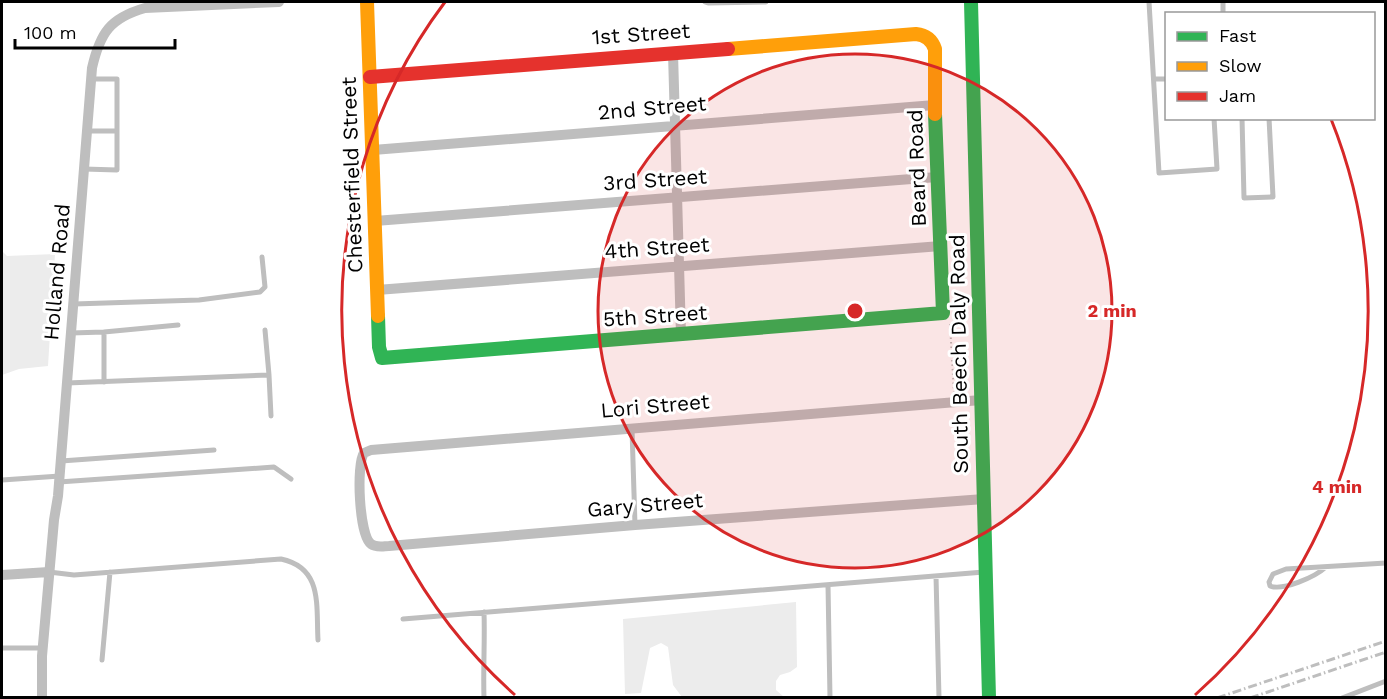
<svg xmlns="http://www.w3.org/2000/svg" width="1387" height="699" font-family="'Work Sans',sans-serif">
  <style>
    .green { fill: #ececec }
    .lines { fill: none; stroke-linecap: round; stroke-linejoin: round }
    .path { stroke: #b9b9b9; stroke-width: 2; stroke-dasharray: 1.5 3; stroke-linecap: butt }
    .lane { stroke: #bebebe; stroke-width: 5 }
    .street { stroke: #bebebe; stroke-width: 10 }
    .fast { stroke: #30b455; stroke-width: 14 }
    .slow { stroke: #ff9f0a; stroke-width: 14 }
    .jam { stroke: #e5322d; stroke-width: 14 }
    .rail { stroke: #bebebe; stroke-width: 3; stroke-dasharray: 9 3 1.5 3; stroke-linecap: butt }
    .ring { fill: none; stroke: #d62828; stroke-width: 3 }
    .labels { text-anchor: middle; stroke-width: 6; stroke-linejoin: round; paint-order: stroke }
    .street-label { font-size: 21px; fill: #000; stroke: #fff }
    .centre { fill: #d62828; stroke: #fff; stroke-width: 3 }
    .ring-label { font-size: 18px; text-anchor: middle; font-weight: bold; fill: #d62828; stroke: #fff; stroke-width: 6; stroke-linejoin: round; paint-order: stroke }
  </style>
  <rect width="100%" height="100%" fill="#fff"/>
  <path class="green" d="M2 193 3 252 7 256 55 254 48 366 19 369 2 375Z
    M796 602 797 667 790 672 780 675 776 681V690L784 697H682L673 685 668 647 661 643 650 648 641 693 625 694 623 619Z"/>
  <g class="lines">
    <path class="path" d="M950 324 954 393"/>
    <path class="lane" d="M705 2 708 3 766 2
      M1149 2 1159 173 1217 169 1214 118
      M1223 2V14
      M1154 79H1166
      M1242 118 1244 198 1273 197 1269 118
      M87 131H117
      M84 169 117 170V79H91
      M74 304 199 300 260 292 265 287 262 257
      M104 332 178 325
      M71 333 104 332V382
      M269 375 271 416
      M67 383 269 375 265 330
      M632 429 635 525
      M61 461 214 450
      M2 480 60 476
      M59 482 274 467 291 479
      M1326 567C1315 577 1283 591 1270 586L1269 582 1273 574 1286 569 1386 563
      M49 572 74 575 281 559C323 568 316 605 318 640
      M936 576 939 698
      M828 585 830 698
      M484 612C485 641 483 669 484 698
      M403 619 984 572
      M2 648H42
      M102 660 110 572
      M1342 698 1386 681"/>
    <path class="street" d="M673 53 681 335
      M373 150 935 105
      M375 221 937 177
      M377 290 941 246
      M981 400 371 450 364 453C356 464 359 535 371 544 376 548 384 546 389 546L635 525 984 499
      M2 575 49 572
      M42 698V656L54 520 58 496 92 68C100 33 110 18 145 8L279 2"/>
    <path class="fast" d="M971 2 989 698
      M378 316 379 347 382 358 943 313 935 114"/>
    <path class="slow" d="M367 2 378 316
      M728 49 916 34C926 35 932 40 935 49V114"/>
    <path class="jam" d="M370 77 728 49"/>
    <path class="rail" d="M1217 698 1386 641
      M1250 698 1386 652"/>
  </g>
  <circle cx="855" cy="311" r="257" fill="#d62828" fill-opacity=".12"/>
  <g class="ring">
    <circle cx="855" cy="311" r="257"/>
    <path d="M515 695A513 513 0 0 1 445 2M1331 119A513 513 0 0 1 1195 695"/>
  </g>
  <g class="labels">
    <g class="street-label">
      <text transform="translate(641 34) rotate(-4)" y="7">1st Street</text>
      <text transform="translate(652 108) rotate(-5)" y="7">2nd Street</text>
      <text transform="translate(917 168) rotate(-92)" y="7">Beard Road</text>
      <text transform="translate(352 175) rotate(-92)" y="7">Chesterfield Street</text>
      <text transform="translate(655 180) rotate(-4)" y="7">3rd Street</text>
      <text transform="translate(657 248) rotate(-4)" y="7">4th Street</text>
      <text transform="translate(57 272) rotate(-85)" y="7">Holland Road</text>
      <text transform="translate(655 316) rotate(-4)" y="7">5th Street</text>
      <text transform="translate(959 354) rotate(-91)" y="7">South Beech Daly Road</text>
      <text transform="translate(655 406) rotate(-5)" y="7">Lori Street</text>
      <text transform="translate(645 505) rotate(-5)" y="7">Gary Street</text>
    </g>
  </g>
  <circle cx="855" cy="311" r="9" class="centre"/>
  <g class="ring-label">
    <text x="1112" y="317">2 min</text>
    <text x="1337" y="493">4 min</text>
  </g>
  <rect width="1387" height="699" fill="none" stroke="#000000" stroke-width="6"/>
  <rect x="1165" y="12" width="210" height="108" fill="#ffffff" stroke="#999999" stroke-width="1.5"/>
  <rect x="1177" y="32" width="30" height="9" fill="#30b455" stroke="#999999" stroke-width="1.5"/>
  <text x="1219" y="42" font-size="18" fill="#000000">Fast</text>
  <rect x="1177" y="62" width="30" height="9" fill="#ff9f0a" stroke="#999999" stroke-width="1.5"/>
  <text x="1219" y="72" font-size="18" fill="#000000">Slow</text>
  <rect x="1177" y="92" width="30" height="9" fill="#e5322d" stroke="#999999" stroke-width="1.5"/>
  <text x="1219" y="102" font-size="18" fill="#000000">Jam</text>
  <path d="M15 39v9h160v-9" fill="none" stroke="#000000" stroke-width="3"/>
  <text x="24" y="39" font-size="18" fill="#000000" stroke="#ffffff" stroke-width="4.5" paint-order="stroke">100 m</text>
</svg>
